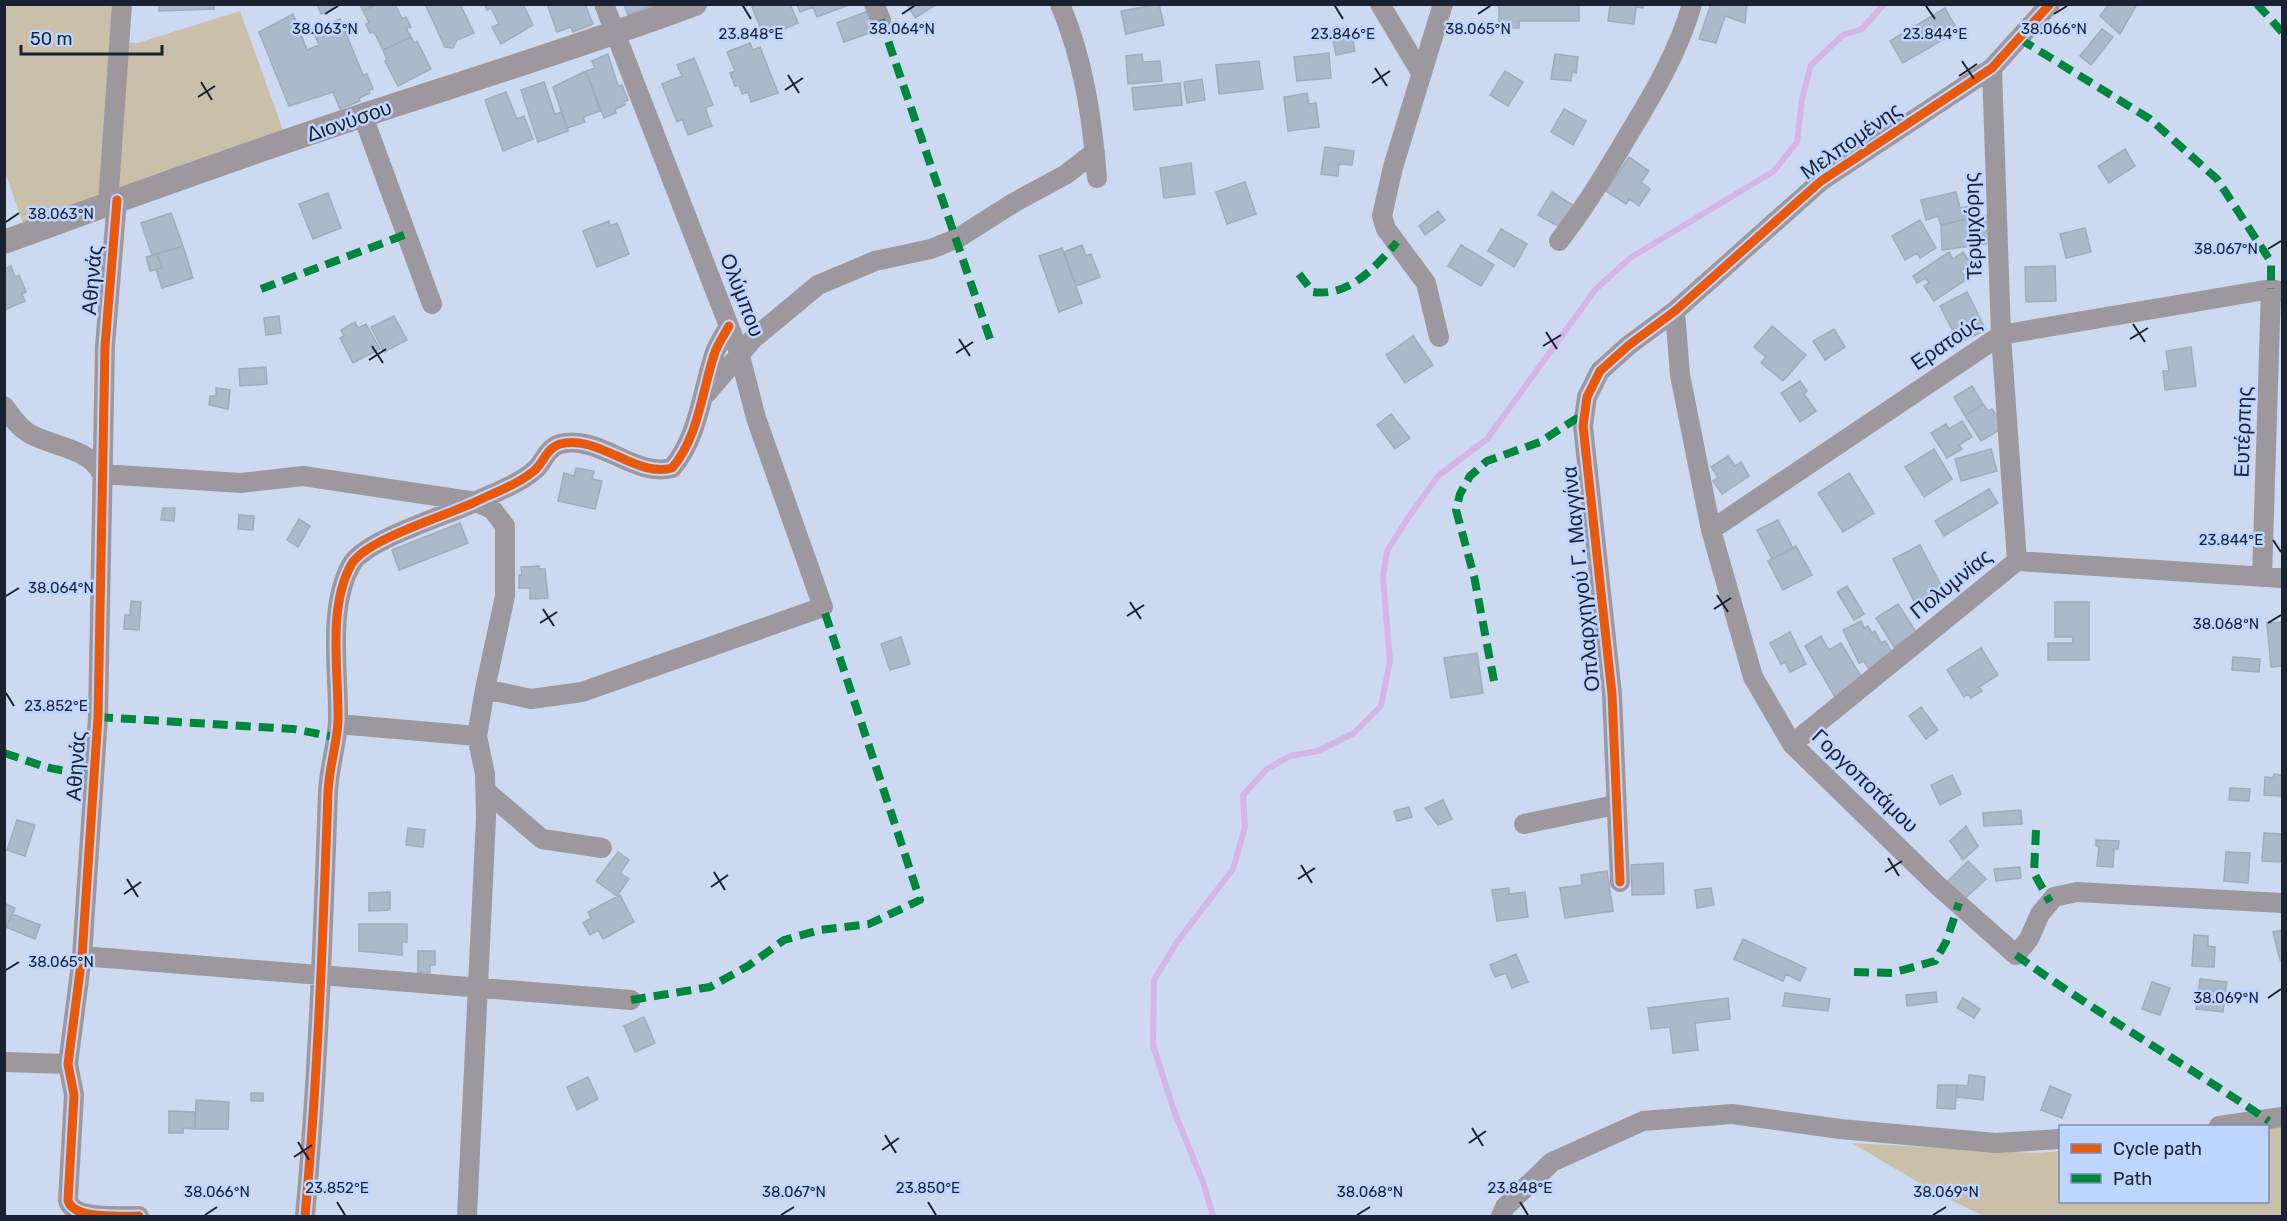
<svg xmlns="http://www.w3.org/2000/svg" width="2287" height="1221" font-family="Rubik,sans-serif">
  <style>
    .green { fill: #cabfa9 }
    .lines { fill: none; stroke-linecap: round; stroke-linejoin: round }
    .stream { stroke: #d5b5e4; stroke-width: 6 }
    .building { fill: #acb9ca; stroke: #9facbc; stroke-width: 1.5 }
    .minor { stroke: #9d989e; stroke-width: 20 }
    .tertiary { stroke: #9d989e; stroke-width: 24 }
    .quiet { stroke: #00873e; stroke-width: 8; stroke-dasharray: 15 8; stroke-linecap: butt }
    .cycleway-casing { stroke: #bed5ff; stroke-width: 13 }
    .cycleway { stroke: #e8590c; stroke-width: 9 }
    .ticks { fill: none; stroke: #1a2231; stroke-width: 2 }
    .labels { text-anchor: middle; stroke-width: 5; stroke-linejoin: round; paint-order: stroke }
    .street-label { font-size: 21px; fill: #1a2231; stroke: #bed5ff }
    .ticks-label { font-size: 15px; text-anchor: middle; fill: #1a2231; stroke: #bed5ff; stroke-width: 5; stroke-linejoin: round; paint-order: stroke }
  </style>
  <rect width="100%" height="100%" fill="#cdd9f0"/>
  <path class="green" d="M5 5H116L114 41 138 43 240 11 284 133 24 226 5 172Z
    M2282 1124V1216H1984L1936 1193 1852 1143 2035 1153 2060 1151V1202H2268V1128Z"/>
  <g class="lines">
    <path class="stream" d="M1213 1216 1203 1182 1174 1111 1153 1045 1154 980 1177 942 1233 869 1245 827 1243 795 1267 769 1290 756 1318 751 1354 733 1381 706 1390 661 1383 577 1387 551 1408 518 1438 476 1487 439 1595 290 1630 258 1774 171 1797 142 1802 99 1811 65 1843 35 1862 29 1884 4"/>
  </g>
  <path class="building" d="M159 4H214V9L159 11Z
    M317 4H335L336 7 321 14Z
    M360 4H377L363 11Z
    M377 4H395L402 19 406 17 411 27 406 28 411 37 383 50 374 32 370 33 366 24 369 22 363 11Z
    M425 4H460L474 33 457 40 453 48 445 47Z
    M484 4H523L533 25 501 44 492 27 499 24 491 8 487 10Z
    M547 4H585L593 24 573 32 571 27 557 32Z
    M624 4H657L628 15Z
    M759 4H790L798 23 764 37 752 7Z
    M797 4H851L817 17 813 7 800 12Z
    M907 4H937L915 18Z
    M1159 4 1164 25 1126 34 1121 11Z
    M1499 4H1579V21H1519V28H1499Z
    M1610 4H1643V8L1636 7 1634 24 1608 21Z
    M1711 4H1747L1745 23 1725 16 1716 43 1699 39Z
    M2109 4H2137L2120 34 2100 16Z
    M1945 8 1958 31 1903 63 1890 41Z
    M868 11 875 31 844 42 837 23Z
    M293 14 307 50 319 45 313 30 340 19 363 75 367 74 373 89 369 90 370 93 359 98 360 101 340 109 333 92 289 106 259 32Z
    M1350 27 1355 51 1336 55 1331 31Z
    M2102 29 2113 37 2091 65 2080 56Z
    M411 37 414 43 417 41 431 69 398 86 385 61 387 60 383 50Z
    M750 43 753 50 760 47 778 93 751 102 748 92 742 94 739 85 735 86 730 73 735 71 727 52Z
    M1329 53 1331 78 1297 81 1294 57Z
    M608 54 618 86 622 85 628 100 624 102 625 105 615 109 616 113 604 118 586 71 595 68 592 61Z
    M1142 54 1143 62 1160 61 1162 81 1128 84 1126 56Z
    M1555 54 1578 57 1576 73 1572 72 1571 81 1551 79Z
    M694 58 713 105 705 108 712 126 688 135 682 119 677 122 662 84 682 76 677 65Z
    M1259 61 1263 89 1219 94 1216 65Z
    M586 71 600 111 583 117 585 122 567 128 553 87Z
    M1505 71 1523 82 1508 106 1490 95Z
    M1202 79 1205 100 1187 103 1184 82Z
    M544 82 555 114 562 112 568 131 538 142 521 90Z
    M1180 83 1182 105 1134 110 1132 88Z
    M506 92 517 119 524 116 533 139 503 151 485 100Z
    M1307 93 1309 104 1316 103 1319 127 1288 131 1284 97Z
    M1564 109 1586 121 1573 145 1551 132Z
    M1325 147 1354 151 1352 165 1339 164 1338 176 1321 174Z
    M2125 149 2135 166 2109 183 2098 166Z
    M1629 157 1649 171 1641 182 1650 189 1639 206 1629 199 1626 204 1606 191Z
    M1191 163 1195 194 1164 198 1160 168Z
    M1245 182 1256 214 1227 224 1216 192Z
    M1552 192 1574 206 1558 226 1538 215Z
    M1956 192 1960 208 1976 205 1979 216 1941 225 1938 216 1926 220 1921 200Z
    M328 193 341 228 313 239 299 204Z
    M1438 211 1445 220 1425 235 1419 226Z
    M171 213 183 246 152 255 141 223Z
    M1979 216H1990L1993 243 1942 250 1941 225Z
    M1920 220 1936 248 1920 258 1917 253 1905 260 1892 236Z
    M609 221 610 226 617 223 629 254 597 267 583 231Z
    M2085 228 2091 252 2066 258 2060 234Z
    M1501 229 1527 244 1514 267 1488 251Z
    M1082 245 1086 256 1091 254 1100 277 1076 286 1064 252Z
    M1461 245 1494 265 1481 286 1448 266Z
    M183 246 193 278 162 288 156 269 162 268 157 254Z
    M1062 248 1082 303 1059 312 1039 256Z
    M1949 252 1953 259 1963 252 1971 264 1961 271 1967 279 1934 301 1924 286 1929 283 1926 278 1917 283 1913 276Z
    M157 254 162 268 150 271 146 257Z
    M11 266 15 277 19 275 26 292 22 294 25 301 4 310V269Z
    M2055 266 2056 301 2026 302 2025 267Z
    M1967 292 1986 330 1959 343 1940 306Z
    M279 316 281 333 266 335 264 318Z
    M394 316 407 340 384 352 371 327Z
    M355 322 358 328 366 324 380 349 353 363 340 338 344 336 341 330Z
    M1772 326 1806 355 1783 381 1761 363 1766 357 1754 347Z
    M1834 329 1845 347 1825 360 1813 341Z
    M1413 336 1433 365 1405 383 1386 355Z
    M2191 347 2196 386 2165 390 2163 371H2169L2166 351Z
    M266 367 267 384 240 386 239 369Z
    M1800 381 1807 391 1804 394 1816 411 1800 422 1781 393Z
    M1972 386 1983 404 1965 416 1954 397Z
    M216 388 230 390 228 409 209 405 210 396H216Z
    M1983 404 1988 411 1992 409 2004 427 1981 441 1965 416Z
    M1391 414 1410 438 1395 449 1377 425Z
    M1962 421 1972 437 1959 445 1962 449 1947 458 1931 433 1946 424 1949 429Z
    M1934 449 1952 479 1924 497 1905 467Z
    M1991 449 1997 471 1961 481 1955 459Z
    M1728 456 1735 466 1741 462 1749 476 1722 494 1713 481 1718 477 1711 467Z
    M576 468 594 471 592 479 602 481 595 509 558 501 564 473 574 476Z
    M1849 473 1874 513 1843 532 1818 493Z
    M1989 489 1998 503 1944 536 1935 521Z
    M163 508H175L174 521 161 520Z
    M239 515 254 516 253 530 238 529Z
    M299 519 310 526 298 547 287 540Z
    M1778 520 1793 548 1772 559 1757 530Z
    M460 523 468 543 399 570 392 550Z
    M1920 545 1945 593 1917 607 1893 559Z
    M1796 546 1812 575 1783 590 1768 561Z
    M539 566V569H545L548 598 530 599V588H519V575H522L521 567Z
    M1847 586 1864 614 1854 620 1837 592Z
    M131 601 141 602 139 630 124 629 125 615H130Z
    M2055 602H2089V660H2048V643H2073V637H2055Z
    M1898 604 1916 632 1894 647 1876 618Z
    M1861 621 1864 628 1868 626 1872 633 1875 631 1881 643 1885 641 1894 656 1869 669 1864 661 1859 663 1843 630Z
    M2282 622V666L2271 667 2267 623Z
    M1790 632 1806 664 1790 672 1785 662 1781 664 1770 643Z
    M1821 636 1829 650 1841 643 1862 678 1835 697 1805 646Z
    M901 637 910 664 890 670 881 644Z
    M1981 648 1998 675 1979 687 1982 691 1971 698 1968 694 1964 697 1947 670Z
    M1477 653 1483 693 1451 698 1444 658Z
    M2233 657 2260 659 2259 672 2232 670Z
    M1921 707 1938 730 1926 739 1909 716Z
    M2274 774 2282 775V796L2264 795 2265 777 2273 778Z
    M1952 775 1961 794 1940 805 1931 785Z
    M2230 788 2250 789 2249 801 2229 800Z
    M1443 800 1452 819 1438 825 1425 808Z
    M1409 807 1412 817 1397 821 1394 811Z
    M2021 810 2022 824 1984 826 1983 813Z
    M17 820 35 825 25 856 7 850Z
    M1966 826 1978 846 1963 860 1950 841Z
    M408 828 425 830 423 847 406 845Z
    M2264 833 2282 834V862L2262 861Z
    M2096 840 2119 841 2118 849H2114L2113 867 2097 866 2099 846H2096Z
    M618 852 629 860 620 873 629 879 617 896 596 881Z
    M2226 852 2250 853 2248 883 2224 881Z
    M1968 861 1986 879 1963 900 1946 883Z
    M1663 863 1664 894 1632 895 1631 865Z
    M2020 867 2021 878 1996 881 1994 869Z
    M1607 871 1613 911 1565 918 1560 888 1582 885 1581 875Z
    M1509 888V894L1525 892 1528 917 1497 921 1492 890Z
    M1711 888 1714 905 1697 908 1695 890Z
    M390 892V910L369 911V893Z
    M620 895 634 922 603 939 598 930 590 935 583 923 591 918 588 912Z
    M4 903 15 908 6 927H4Z
    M12 914 40 925 35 939 6 927Z
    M359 924H407V942H402V955L359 951Z
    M2282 930V960H2280L2273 932Z
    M2194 935 2208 936V946L2215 947 2214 967 2192 966Z
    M1743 939 1806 968 1800 981 1786 974 1783 981 1734 959Z
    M418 951H435V965H430V973H418Z
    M1516 954 1528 982 1512 988 1506 973 1495 977 1490 965Z
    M2200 979 2227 982 2223 1012 2196 1009Z
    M2152 982 2170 988 2160 1015 2142 1009Z
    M1936 992 1937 1002 1907 1006 1906 995Z
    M1785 993 1830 999 1828 1011 1783 1006Z
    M1728 998 1730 1019 1695 1023 1698 1050 1673 1053 1670 1027 1651 1029 1648 1008Z
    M1963 998 1980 1009 1974 1018 1957 1008Z
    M644 1017 655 1043 635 1052 624 1026Z
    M1969 1075 1985 1077 1983 1100 1956 1097 1957 1085 1968 1086Z
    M588 1077 598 1099 577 1110 567 1087Z
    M1938 1085H1957L1955 1109 1937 1108Z
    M2050 1086 2071 1095 2062 1118 2041 1110Z
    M251 1093H263V1101H251Z
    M196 1100 229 1102 228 1129H195Z
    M169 1111 195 1112V1129L183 1128V1133H169Z"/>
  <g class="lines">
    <path class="minor" d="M874 4 881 20
      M1060 4C1084 61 1092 118 1097 178
      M1380 4 1421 73
      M1992 68 2001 335 2017 561
      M363 116 432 304
      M117 200 105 346 98 717 82 956 68 1064 74 1095 68 1200C72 1220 122 1216 139 1216
      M108 204 122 4
      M1559 241C1585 208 1606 173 1627 137 1652 96 1679 51 1692 4
      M1675 311 1680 375 1711 530 1753 677 1792 744 1936 884 2016 955 2029 939 2040 914 2054 897 2077 892 2282 903
      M1439 337 1426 283 1386 229 1382 216 1393 167 1443 4
      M707 393 753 339 818 285 875 261 931 249 958 238 1015 202 1065 175 1095 152
      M4 406C11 416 19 428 30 434 54 447 89 448 102 474L241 483 303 476 476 502 492 509 505 526V596L485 689
      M1711 530 2001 335 2271 289 2282 292
      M2262 577 2271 289
      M338 724 477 736 485 774 486 818 467 1216
      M477 736 485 689 531 699 582 692 823 607 756 418 739 352 604 4
      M1792 744 2017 561 2282 578
      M486 791 542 839 602 848
      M1524 824 1615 805
      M1620 882 1612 694 1583 426 1587 397 1600 371 1629 345 1675 311 1821 181 1992 68 2050 4
      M82 956 631 1000
      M4 1062 68 1064
      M2219 1126 2282 1117
      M305 1216C318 1075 323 934 328 792 329 768 337 744 338 721 339 672 327 609 351 565 365 539 449 515 477 501 496 492 521 483 536 469 544 461 547 448 560 444 599 434 635 478 672 468 698 438 702 392 714 355 717 345 724 335 729 326
      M1501 1216 1505 1207 1552 1162 1643 1121 1732 1114 1840 1129 1996 1143 2060 1139"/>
    <path class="tertiary" d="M4 242C124 198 243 155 364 115 474 79 585 45 695 4"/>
    <path class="quiet" d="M2257 4 2282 32
      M881 20 990 339
      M2020 39 2150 119 2217 179 2271 262V289
      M1299 274 1313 292C1349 297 1375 268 1397 242
      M261 289 407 234
      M1494 681 1474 576 1456 510 1460 494 1470 476 1487 461 1540 442 1585 413
      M98 717 293 729 335 737
      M4 753C39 764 55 774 93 771
      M2036 830 2034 873 2050 902
      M2016 955C2098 1014 2185 1064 2269 1121
      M1854 972 1892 973 1935 961 1946 942 1959 903
      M631 1000 710 987 748 966 784 940 820 930 869 924 920 900 823 607"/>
    <defs>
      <path id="cycleway" d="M117 200 105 346 98 717 82 956 68 1064 74 1095 68 1200C72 1220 122 1216 139 1216
        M1620 882 1612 694 1583 426 1587 397 1600 371 1629 345 1675 311 1821 181 1992 68 2050 4
        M305 1216C318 1075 323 934 328 792 329 768 337 744 338 721 339 672 327 609 351 565 365 539 449 515 477 501 496 492 521 483 536 469 544 461 547 448 560 444 599 434 635 478 672 468 698 438 702 392 714 355 717 345 724 335 729 326"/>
    </defs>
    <use href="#cycleway" class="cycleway-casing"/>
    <use href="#cycleway" class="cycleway"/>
  </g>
  <path class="ticks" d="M743 6 751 19M1335 6 1343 19M1926 6 1935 19M325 14 338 6M902 14 914 6M1478 14 1490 6M2054 14 2067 6M1962 61 1974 79M1375 68 1387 86M788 75 799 93M1959 76 1977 64M201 82 212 100M1372 83 1390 71M785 90 803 78M198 97 215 86M6 222 19 213M2268 249 2281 241M2133 324 2145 342M1546 332 1557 349M959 339 970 356M2130 339 2148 328M372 346 383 363M1543 346 1561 335M956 353 973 342M369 360 386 349M2273 540 2281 552M1717 595 1728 612M6 596 19 588M1130 602 1141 619M543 609 554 626M1714 609 1731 598M1127 616 1144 605M540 623 557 612M2268 623 2281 615M6 693 14 706M1888 858 1899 876M1301 865 1312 883M714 872 725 890M1885 872 1902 861M127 879 138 897M1298 879 1315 868M711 887 728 875M124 894 141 882M6 970 19 962M2268 998 2281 989M1472 1128 1483 1146M885 1135 896 1153M298 1142 309 1160M1469 1143 1486 1131M882 1150 899 1138M294 1157 312 1145M337 1202 345 1215M928 1202 936 1215M1520 1202 1528 1215M205 1215 217 1207M781 1215 794 1207M1357 1215 1370 1207M1933 1215 1946 1207"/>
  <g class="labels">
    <g class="street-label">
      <text transform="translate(349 121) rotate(-19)" y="7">Διονύσου</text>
      <text transform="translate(1851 141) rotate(-35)" y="7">Μελπομένης</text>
      <text transform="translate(1973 226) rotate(-92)" y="7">Τερψιχόρης</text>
      <text transform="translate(92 280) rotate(-85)" y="7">Αθηνάς</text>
      <text transform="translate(742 295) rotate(69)" y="7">Ολύμπου</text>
      <text transform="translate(1946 343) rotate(-34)" y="7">Ερατούς</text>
      <text transform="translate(2243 432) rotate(-88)" y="7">Ευτέρπης</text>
      <text transform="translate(1581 579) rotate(-96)" y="7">Οπλαρχηγού Γ. Μαγγίνα</text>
      <text transform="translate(1951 584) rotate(-39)" y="7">Πολυμνίας</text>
      <text transform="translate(76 766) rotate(-86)" y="7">Αθηνάς</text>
      <text transform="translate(1865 781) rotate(44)" y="7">Γοργοποτάμου</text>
    </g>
  </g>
  <g class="ticks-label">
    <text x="325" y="34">38.063°N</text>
    <text x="902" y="34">38.064°N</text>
    <text x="1478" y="34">38.065°N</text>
    <text x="2054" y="34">38.066°N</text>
    <text x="751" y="39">23.848°E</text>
    <text x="1343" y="39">23.846°E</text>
    <text x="1935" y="39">23.844°E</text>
    <text x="61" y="219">38.063°N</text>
    <text x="2226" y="254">38.067°N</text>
    <text x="2231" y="545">23.844°E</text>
    <text x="61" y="593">38.064°N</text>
    <text x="2226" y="629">38.068°N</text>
    <text x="56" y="711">23.852°E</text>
    <text x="61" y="967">38.065°N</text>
    <text x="2226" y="1003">38.069°N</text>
    <text x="337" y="1193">23.852°E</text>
    <text x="928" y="1193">23.850°E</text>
    <text x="1520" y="1193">23.848°E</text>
    <text x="217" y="1197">38.066°N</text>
    <text x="794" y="1197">38.067°N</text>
    <text x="1370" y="1197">38.068°N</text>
    <text x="1946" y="1197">38.069°N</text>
  </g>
  <rect width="2287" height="1221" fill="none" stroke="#1a2231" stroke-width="12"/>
  <rect x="2059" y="1125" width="210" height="78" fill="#bed5ff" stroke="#7c8dad" stroke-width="1.5"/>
  <rect x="2071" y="1144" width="30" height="9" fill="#e8590c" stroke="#7c8dad" stroke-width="1.5"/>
  <text x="2113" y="1155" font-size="18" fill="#1a2231">Cycle path</text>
  <rect x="2071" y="1174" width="30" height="9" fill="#00873e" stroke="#7c8dad" stroke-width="1.5"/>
  <text x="2113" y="1185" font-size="18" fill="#1a2231">Path</text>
  <path d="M21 45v9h141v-9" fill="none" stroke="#1a2231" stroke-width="3"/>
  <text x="30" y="45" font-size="18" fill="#1a2231" stroke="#bed5ff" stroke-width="4.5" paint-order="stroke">50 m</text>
</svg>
